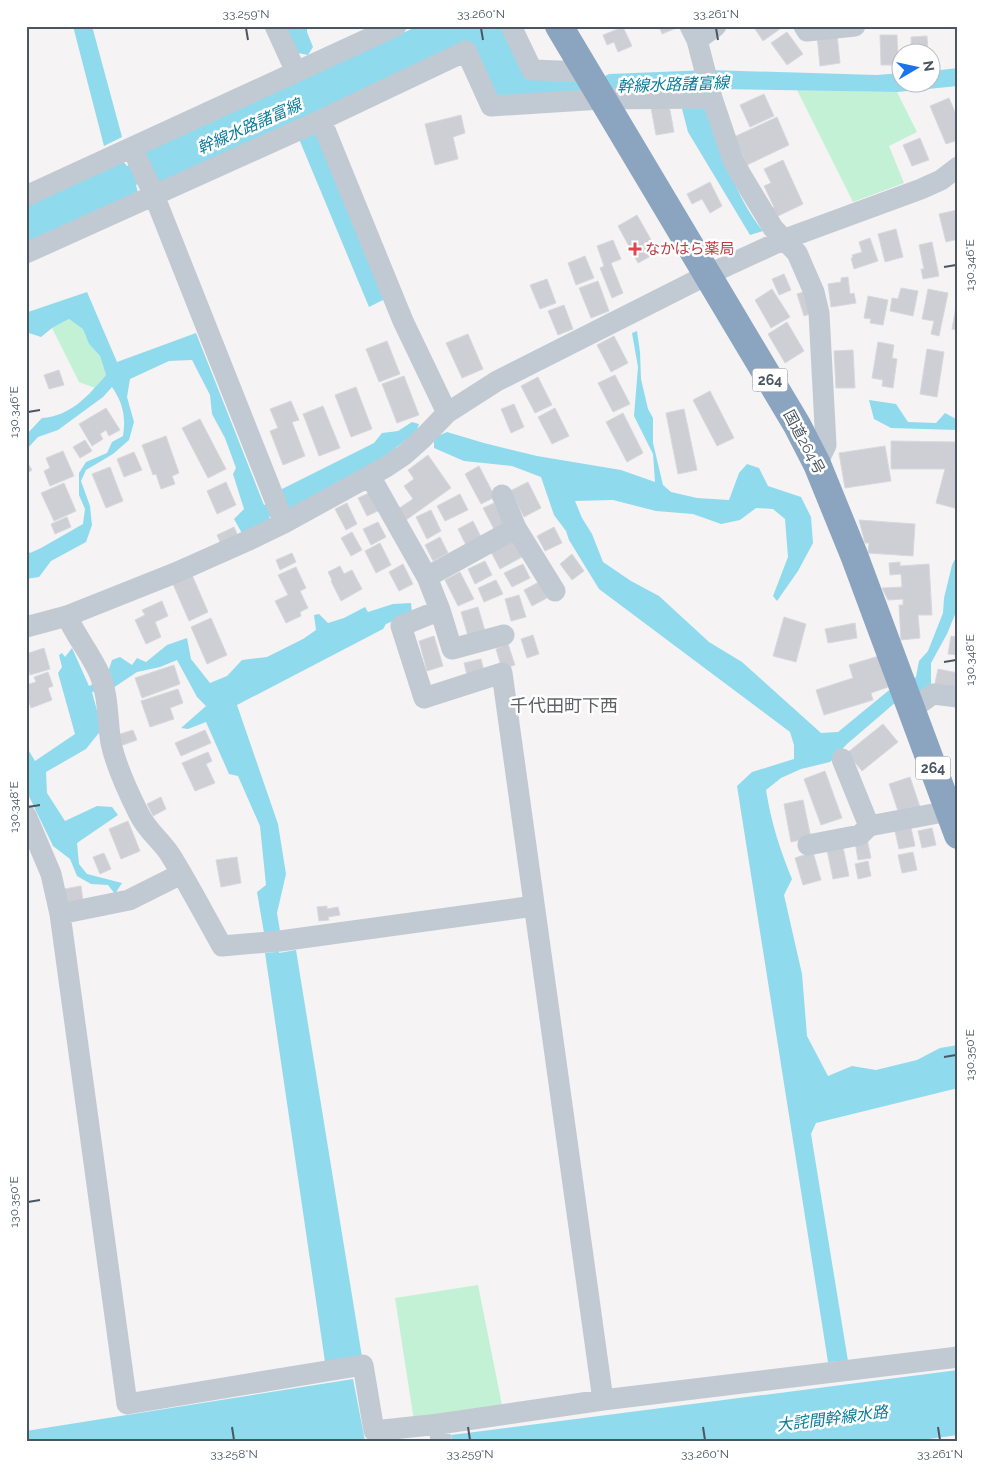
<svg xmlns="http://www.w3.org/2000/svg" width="984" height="1467" font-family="Raleway,'Noto Sans JP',sans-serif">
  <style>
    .green { fill: #c3f1d5 }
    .water { fill: #90daee }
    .building { fill: #cdcfd5; stroke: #d7d9de }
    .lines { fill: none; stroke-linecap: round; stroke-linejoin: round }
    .minor { stroke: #c1cad2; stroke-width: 21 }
    .highway { stroke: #8ba5c1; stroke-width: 28 }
    .ticks { fill: none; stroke: #4a5661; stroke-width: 2 }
    .health-dot { fill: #e0444e; stroke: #fff; stroke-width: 2 }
    .labels { text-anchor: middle; stroke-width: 5; stroke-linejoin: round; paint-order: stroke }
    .shield { fill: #fff; stroke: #808990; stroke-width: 1 }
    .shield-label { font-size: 14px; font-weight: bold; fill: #4a5661 }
    .health-label { font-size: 15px; fill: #be3a42; stroke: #fff; text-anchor: start }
    .street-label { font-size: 15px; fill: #4a5661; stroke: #fff }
    .water-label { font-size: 16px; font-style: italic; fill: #0c7c9b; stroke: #fff }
    .quarter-label { font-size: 18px; fill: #5f6368; stroke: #fff }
    .neatline { fill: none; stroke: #4a5661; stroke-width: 2 }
    .ticks-label { font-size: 12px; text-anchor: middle; fill: #4a5661 }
  </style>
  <rect width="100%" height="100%" fill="#f5f3f3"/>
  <path class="green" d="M797 90 897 92 917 132 889 146 904 183 853 202Z
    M69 319 83 328 89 344 100 356 106 375 95 388 79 382 52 328Z
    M478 1285 503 1410 414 1421 395 1298Z"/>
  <path class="water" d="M73 26H92L122 137 104 146Z
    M285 26H307V32L313 47 308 55 298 53Z
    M418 26H500L526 79 603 77 609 74 709 70 877 75 901 73 902 82H932V71L958 68V86L897 92 719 89 496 99 471 42 158 184 155 176 136 185 138 193 26 242V203L122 160 127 166 146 157 144 152Z
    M681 105 708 106C720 146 736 199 763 231L750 235 688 132Z
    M317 131 385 299 369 307 299 139Z
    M87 292 117 362 196 333 264 505 281 498 280 490 374 443 382 433 398 431 412 422 419 424 417 430 438 436 447 432 484 443 537 456 621 470 655 482 653 454 634 416 638 367 632 333 637 331 640 352 641 379 648 409 653 418V443L663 485 671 492 697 498 729 500 739 473 747 464 759 468 768 486 801 497 811 517 813 543 798 571 777 601 773 596 788 557 785 519 773 509 756 508 740 520 721 524 693 514 656 511 613 500 575 501 582 518 592 534 603 562 631 581 659 596 709 642 742 662 821 733 838 732 888 691 916 677 919 661 928 651 943 613 944 598 952 565 958 553V607L947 634 931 663V684L920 692 896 702 847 744 830 762 801 769 781 778 766 790C771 822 780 850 792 879L784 895 802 974 807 1036 828 1076 852 1066 876 1070 917 1060 940 1048 958 1045V1088L816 1123 811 1134 848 1361 828 1362 737 786 752 772 794 759V745L790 732 599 589 569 540 566 531 554 515 541 477 512 466 464 461 434 448V442L412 435 379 461 289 509 271 508 269 521 243 535 234 519 244 509 233 474 236 468 225 438 212 414 210 395 192 360 169 361 130 379 127 397 134 422 129 440 113 454 86 470 81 481 90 506 92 525 86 542 51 561 39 577 26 579V549L30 553 41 548 83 524 85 509 79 495V473L86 462 107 453 112 442 123 436C126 417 123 403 112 387L103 397 58 430 38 437 26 450V435L42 418C71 416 88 396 106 375L100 356 89 344 83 329 69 319 52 328 41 337 29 333 26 335V311L28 312Z
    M869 400 896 404 908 422 936 423 945 413 958 420V430L891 428 874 419Z
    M411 603 412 613 386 624 383 629 237 705 278 824 286 874 277 913 280 931 276 932 279 953 296 950 362 1357 325 1362 265 953 276 952 273 933H264L257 892 266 885 260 826 238 776 229 774 206 722 188 729 181 728 206 706 197 697 177 660 160 667 137 672 113 688 92 692 102 729 86 749 46 772 47 793 65 821 97 806 112 807 118 815 77 843 79 864 87 874 122 883 115 894 108 885 91 884 77 876 70 859 53 846 26 790V746L35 761 75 734 58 673 62 667 59 655 62 653 65 657 72 648 89 686 106 678 112 660 120 657 132 665 137 658 146 662 167 645 187 638 191 659 210 683 227 676 242 660 267 657 303 639 316 630 314 615 319 614 328 623 344 618 365 607 368 612 393 604Z
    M958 1370V1435L914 1441H452L451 1435Z
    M353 1379 365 1441H26V1431Z"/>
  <path class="building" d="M659 26H679V27L662 34Z
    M758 26H784L763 41 755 29Z
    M623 27 632 46 618 52 614 42 607 45 603 35Z
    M787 32 803 54 787 65 771 43Z
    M837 34 840 63 820 66 817 36Z
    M880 35H897L898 65H881Z
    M927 36 928 52H911V37Z
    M764 94 774 116 750 127 740 105Z
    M949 98 958 119V140L946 144 930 106Z
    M669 105 674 132 656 135 651 108Z
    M461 115 465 133 453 137 458 159 435 165 425 124Z
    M777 117 789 145 747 165 734 137Z
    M920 138 929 160 912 166 903 145Z
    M783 160 803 204 776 217 772 208 774 207 764 186 771 183 764 169Z
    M710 182 722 206 710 213 702 199 692 204 687 194Z
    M957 210 958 239 946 242 939 214Z
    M637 215 658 252 638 263 618 226Z
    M896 229 903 257 885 262 878 234Z
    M870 238 878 261 854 269 851 258H853L852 255 862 252 859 242Z
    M613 240 621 259 611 263 623 293 612 298 600 268 604 266 597 246Z
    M932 242 939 276 923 279 921 269H924L919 245Z
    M585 256 594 278 576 285 568 263Z
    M784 274 791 290 779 295 772 279Z
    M848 277 850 294 854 293 856 303 831 307 828 284 841 282V278Z
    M547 279 556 303 540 309 530 285Z
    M598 281 609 311 591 318 579 288Z
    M901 288 918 291 913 316 890 311 892 298 898 299Z
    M772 289 790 317 771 328 755 300Z
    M928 289 948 293 939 336 931 334 934 321 922 319Z
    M806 291 813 313 804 316 797 294Z
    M868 296 888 300 883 325 870 323 871 319 864 318Z
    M957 301H958V330L952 329Z
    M564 305 573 329 558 335 548 311Z
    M787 322 804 351 785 363 768 334Z
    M468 334 483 369 462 378 446 343Z
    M614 336 628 363 611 372 597 345Z
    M387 341 400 374 379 382 366 349Z
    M878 342 894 345 892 358 897 359 893 388 882 386 883 380 872 378Z
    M927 349 944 352 937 397 920 394Z
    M853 350 855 388H836L834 351Z
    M59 370 64 385 49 389 44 375Z
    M615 375 630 404 613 412 598 383Z
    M404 376 419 415 397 423 382 384Z
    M538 377 552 405 535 413 521 386Z
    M356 387 372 429 351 437 335 395Z
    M710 391 734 438 717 446 693 400Z
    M291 401 299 420 292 422 305 456 283 465 270 431 278 428 270 409Z
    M514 404 524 427 511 433 501 409Z
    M323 406 340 448 319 456 303 414Z
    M106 408 120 430 109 436 106 430 100 434 103 439 92 446 79 424Z
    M555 408 569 436 552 444 538 417Z
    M684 409 697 470 678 474 666 413Z
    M623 413 643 453 627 462 606 422Z
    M200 419 226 469 208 478 182 428Z
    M166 436 179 473 172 476 175 484 161 489 156 474 153 475 142 445Z
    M85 440 92 451 80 458 73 447Z
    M891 441 958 442V509L936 503 945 469H891Z
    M885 446 891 481 845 488 839 453Z
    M63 451 74 476 50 486 44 471 50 468 46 458Z
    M134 452 142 470 124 477 117 459Z
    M428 455 451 488 406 520 398 509 413 499 404 486 414 479 408 470Z
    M26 460 32 470 26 474Z
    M479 466 495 497 481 504 465 474Z
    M110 467 123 501 106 508 92 474Z
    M226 482 236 505 217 514 207 491Z
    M528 482 541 508 524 517 510 491Z
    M64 483 76 511 54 521 41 493Z
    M371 492 380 510 367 516 358 498Z
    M460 494 468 510 445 521 437 506Z
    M347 503 357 524 346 530 335 509Z
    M494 503 506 526 495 531 483 508Z
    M431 510 441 531 427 539 416 517Z
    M67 517 71 527 55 534 51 524Z
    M859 520 915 524 913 556 868 553 869 543H865Z
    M473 521 482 539 467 547 458 529Z
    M378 522 386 537 371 545 363 529Z
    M234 527 238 536 221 544 217 535Z
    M554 527 562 543 545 551 537 536Z
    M352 532 362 550 351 556 341 538Z
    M440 537 448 553 433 561 425 545Z
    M513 539 522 557 500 569 490 550Z
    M380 543 391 565 376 573 365 551Z
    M292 553 296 562 280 570 276 560Z
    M572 554 584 571 572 580 560 564Z
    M485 561 492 575 475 584 468 569Z
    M900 562V566L929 564 932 615H918L920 638 901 640 899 605H903V599L888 600 882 588 902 587 901 574 890 575 889 563Z
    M403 564 413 584 399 591 389 572Z
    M523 564 530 578 512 587 504 573Z
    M340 566 344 574 352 570 362 589 341 601 331 581 332 580 328 572Z
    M296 567 306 588 300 591 308 608 300 612 301 616 286 623 275 601 288 595 278 575Z
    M460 572 474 599 458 606 445 580Z
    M192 575 208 612 189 621 173 584Z
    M496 580 503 594 484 602 478 588Z
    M539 582 547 598 532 606 524 590Z
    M519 595 526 617 511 621 505 599Z
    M162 601 168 616 155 622 161 637 146 644 135 620 145 615 142 610Z
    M478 607 485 631 468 636 461 612Z
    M784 617 806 624 796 662 773 656Z
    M211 618 227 655 207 664 191 627Z
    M855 623 857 638 828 643 825 629Z
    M533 635 539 654 527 658 521 639Z
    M434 636 443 666 427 671 419 641Z
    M951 636 958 637V655L948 654Z
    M508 644 515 665 502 669 496 649Z
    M44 648 50 669 30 675 26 663V654Z
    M879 656 888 687 871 693 873 700 824 715 816 690 853 678 849 665Z
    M481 659 485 675 468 679 464 663Z
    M174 665 180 684 142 698 135 678Z
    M938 669 958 673V692L934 688Z
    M48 672 53 686 48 688 52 700 31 708 26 694V685L36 682 34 677Z
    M178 689 183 703 170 708 174 719 150 727 141 701Z
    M883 724 898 742 862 771 847 753Z
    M133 730 137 740 120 746 117 735Z
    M205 730 211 743 181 756 175 743Z
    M208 752 212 761 206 764 215 783 195 791 182 763Z
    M825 771 842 818 821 825 804 779Z
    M910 777 921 810 900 817 889 784Z
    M161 797 166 809 153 816 147 804Z
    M803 800 811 838 791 842 784 804Z
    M128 821 140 851 121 859 109 829Z
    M911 828 915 846 899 849 895 831Z
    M932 828 936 845 922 848 918 831Z
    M867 839 871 858 858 860 855 842Z
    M843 847 849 876 833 879 827 850Z
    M813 852 821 880 803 885 795 858Z
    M913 852 917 870 902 873 898 855Z
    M104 853 111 869 100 874 93 857Z
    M237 857 241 883 221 887 216 860Z
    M868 861 871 876 858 879 855 864Z
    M81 886 83 901 67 904 64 889Z
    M327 906V909L338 907 340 915 328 917 329 920 319 921 317 907Z"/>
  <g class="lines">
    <path class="minor" d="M275 26 296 72
      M511 26 532 70 586 72
      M690 26 697 40 712 98 733 160 741 175 773 228 797 253 814 292 819 313 826 445 817 464
      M804 26 807 31 855 26
      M697 40 716 26
      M321 120 403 321 447 413
      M132 148 154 195 284 523
      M26 196 396 26
      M26 253 321 120 466 51 491 106 602 99 712 98
      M370 476 427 577 440 610 452 649 504 635
      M502 495 516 528 555 591
      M427 577 516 528
      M440 610 401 626 424 698 502 673 603 1400
      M67 616C76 637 91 654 100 675 109 697 107 721 111 743 116 767 128 792 139 814 147 831 162 841 171 856 189 885 205 916 222 946L280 941 534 906
      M26 627 67 616 175 573 247 541 284 523 386 467 404 455 422 439 447 413 497 381 707 275 785 239 921 189 941 180 958 167
      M912 709 933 694 958 697
      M842 759 869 826
      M26 815 51 874 60 914
      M808 845 860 835 869 826 949 811
      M181 874 129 900 60 914 127 1404 363 1365 374 1431 439 1424 441 1441
      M439 1424 603 1400 958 1357"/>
    <path class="highway" d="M559 26 723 301 797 425 817 464 854 555 958 835"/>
  </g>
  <path class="ticks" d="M246 28 248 40M481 28 483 40M716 28 718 40M944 267 956 265M28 412 40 410M944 662 956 660M28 807 40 805M944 1057 956 1055M28 1202 40 1200M232 1427 234 1440M468 1427 470 1440M703 1427 705 1440M938 1427 940 1440"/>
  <path class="health-dot" d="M632.5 241.5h5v5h5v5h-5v5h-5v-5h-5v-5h5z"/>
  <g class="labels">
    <g class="shield">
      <rect x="752.5" y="368.5" width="35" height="23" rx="4"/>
      <rect x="915.5" y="756.5" width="35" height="23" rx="4"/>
    </g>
    <g class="shield-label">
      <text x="770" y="385">264</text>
      <text x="933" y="773">264</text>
    </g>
    <g class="health-label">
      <text x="645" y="254">なかはら薬局</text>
    </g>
    <g class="street-label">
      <text transform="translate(804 442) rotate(62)" y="5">国道264号</text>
    </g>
    <g class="water-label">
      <text transform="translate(673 84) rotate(-2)" y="6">幹線水路諸富線</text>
      <text transform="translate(249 126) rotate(-24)" y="6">幹線水路諸富線</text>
      <text transform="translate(832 1418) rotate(-7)" y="6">大詫間幹線水路</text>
    </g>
    <g class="quarter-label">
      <text x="564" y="712">千代田町下西</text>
    </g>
  </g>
  <rect width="984" height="1467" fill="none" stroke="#ffffff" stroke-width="55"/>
  <g transform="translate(916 68) rotate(81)"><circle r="24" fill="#ffffff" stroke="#b7bbc0"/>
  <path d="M0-4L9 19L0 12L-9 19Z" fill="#1a73e8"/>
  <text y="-8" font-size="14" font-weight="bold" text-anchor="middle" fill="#4a5661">N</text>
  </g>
  <rect x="28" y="28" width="928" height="1412" class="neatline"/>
  <g class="ticks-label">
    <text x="246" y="18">33.259°N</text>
    <text x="481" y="18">33.260°N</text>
    <text x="716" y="18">33.261°N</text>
    <text transform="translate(970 265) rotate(-90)" y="4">130.346°E</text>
    <text transform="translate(14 412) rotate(-90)" y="4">130.346°E</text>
    <text transform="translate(970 660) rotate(-90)" y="4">130.348°E</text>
    <text transform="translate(14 807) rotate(-90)" y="4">130.348°E</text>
    <text transform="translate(970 1055) rotate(-90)" y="4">130.350°E</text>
    <text transform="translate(14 1202) rotate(-90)" y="4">130.350°E</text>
    <text x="234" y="1458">33.258°N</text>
    <text x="470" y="1458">33.259°N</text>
    <text x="705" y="1458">33.260°N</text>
    <text x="940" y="1458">33.261°N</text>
  </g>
</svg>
